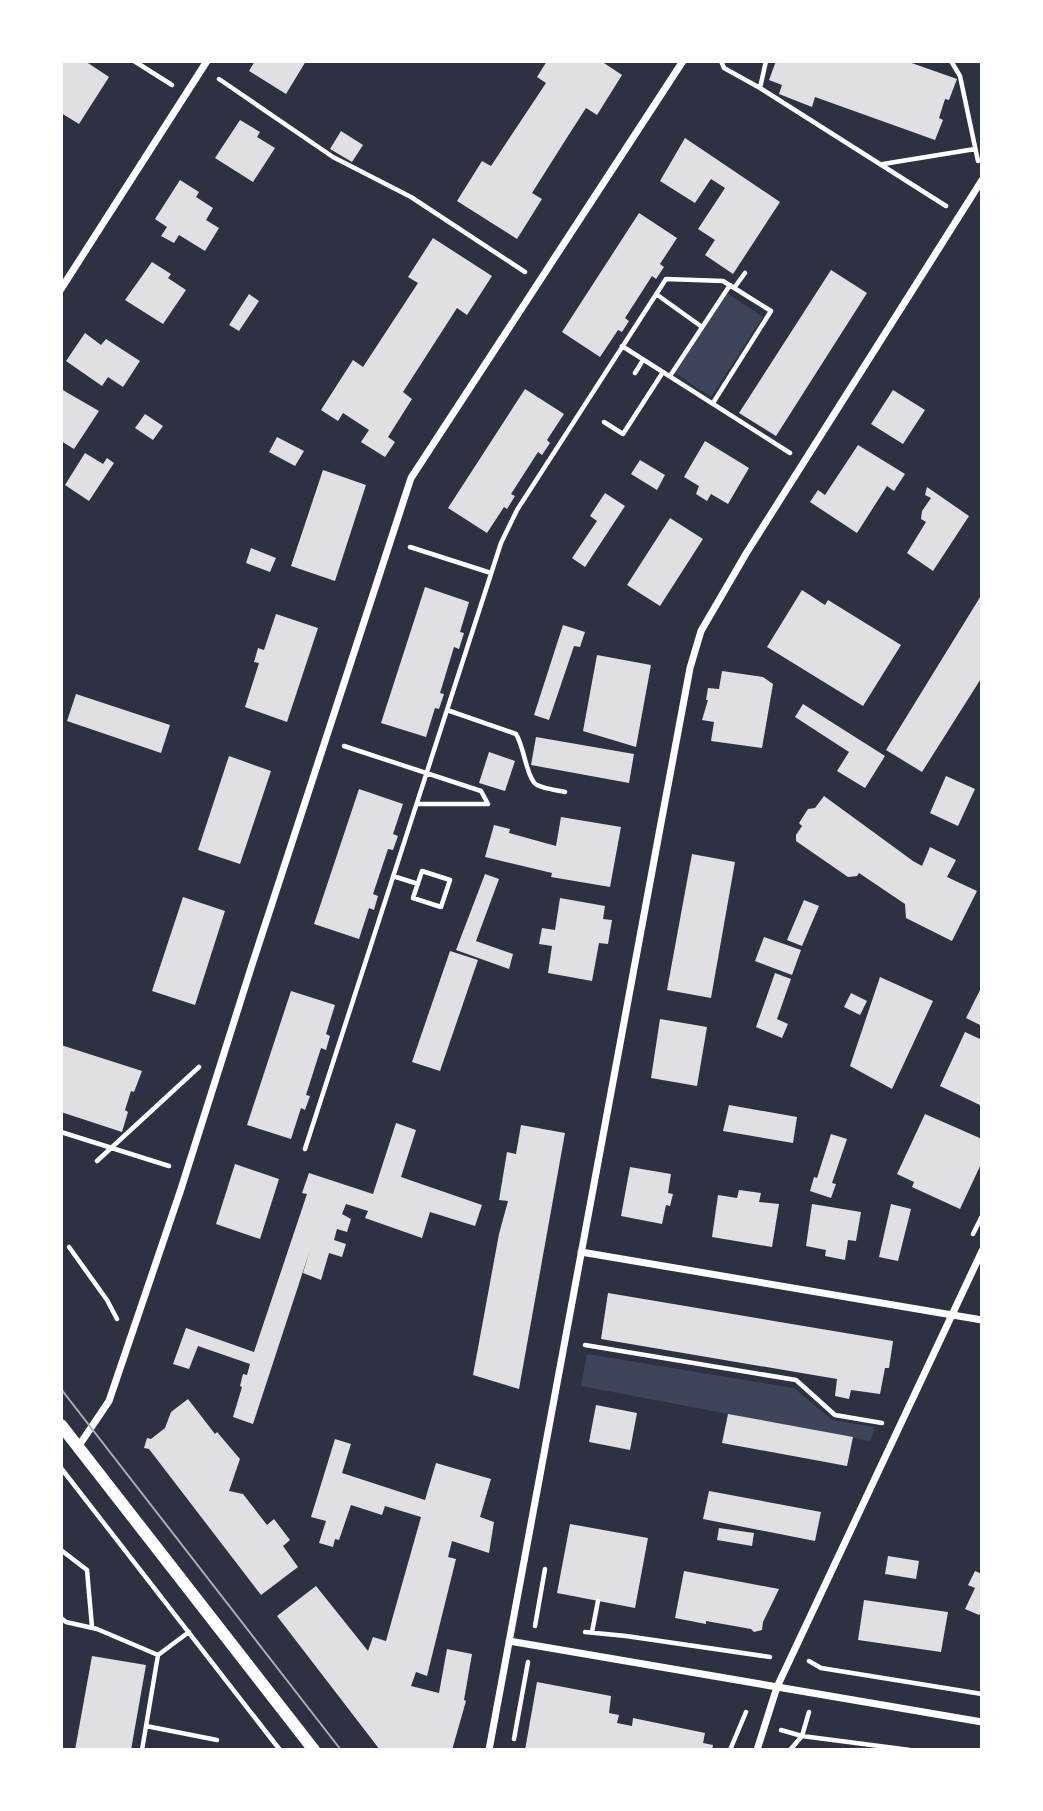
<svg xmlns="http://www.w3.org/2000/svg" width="1043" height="1811" font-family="Overpass,sans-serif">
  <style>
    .green { fill: #3c4559 }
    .building { fill: #e0e0e3 }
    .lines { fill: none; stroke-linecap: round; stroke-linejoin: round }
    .path { stroke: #fff; stroke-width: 4.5 }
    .minor { stroke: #fff; stroke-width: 7 }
    .tertiary { stroke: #fff; stroke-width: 12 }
    .tram { stroke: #abadb3; stroke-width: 2 }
  </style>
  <rect width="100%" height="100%" fill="#2d3142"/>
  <path class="green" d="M727 293 763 317 711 397 675 373Z
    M587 1354 794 1388 832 1420 875 1427 870 1441 581 1386Z"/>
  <path class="building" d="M61 61H85L109 77 79 124 61 113Z
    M255 61H306L286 94 249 71Z
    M547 61H601L622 75 597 115 586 108 568 136 532 193 542 199 517 239 457 201 482 161 491 166 546 83 537 77Z
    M776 61H906L957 79 949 100 945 99 939 118 943 120 935 140 815 97 812 107 779 94 782 85 769 80Z
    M240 120 260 132 257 137 275 148 253 182 215 158Z
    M341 131 363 145 352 162 330 149Z
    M685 138 780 202 733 274 705 255 715 240 698 229 725 188 711 179 695 203 660 181Z
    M180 180 199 192 196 197 213 208 206 220 219 228 205 251 179 235 174 243 161 236 167 227 155 219Z
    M639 213 677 238 660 264 664 267 656 279 652 276 625 318 629 321 622 332 618 330 600 357 562 332Z
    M433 238 492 276 467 315 457 308 403 392 412 399 388 437 395 442 385 457 361 442 369 430 343 413 338 421 321 410 353 360 363 367 418 283 408 277Z
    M152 262 171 274 168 278 186 290 163 324 125 300Z
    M831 270 867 293 776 436 739 413Z
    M249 294 259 301 239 331 229 325Z
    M85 333 101 345 106 339 140 361 123 387 108 377 102 386 66 361Z
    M61 389 99 411 74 449 61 441Z
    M525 389 564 414 547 440 550 443 542 455 538 452 511 494 515 496 507 509 504 507 487 533 448 508Z
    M893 390 925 410 903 444 871 424Z
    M145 414 163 426 153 440 135 428Z
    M277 437 304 451 295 466 269 452Z
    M705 441 749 468 728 504 711 494 707 501 696 494 699 486 684 477Z
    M858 445 905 474 894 491 887 486 857 533 810 502 818 490 825 495Z
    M85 453 103 464 107 458 114 463 89 501 65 485Z
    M640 460 665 475 657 490 631 474Z
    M323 470 366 485 335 581 291 566Z
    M927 487 969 516 933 571 907 553 926 522 921 519 922 511 931 498 925 495Z
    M605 493 625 506 585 567 572 558 597 521 590 516Z
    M670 518 703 539 660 606 627 585Z
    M251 548 276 558 270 572 246 563Z
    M425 587 469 602 460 632 464 633 459 649 454 647 440 693 444 694 439 709 435 708 426 737 381 723Z
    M802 590 825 605 828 600 901 645 863 706 767 647Z
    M982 594V677L922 772 886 750Z
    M276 614 318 628 287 722 245 707 259 663 254 662 258 648 264 650Z
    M563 625 585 632 580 647 574 646 549 720 534 715Z
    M597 655 651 665 636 747 583 731Z
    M722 671 763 677 773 684 762 748 711 741 714 722 702 720 708 700H706L708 688 719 689Z
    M76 694 170 725 161 753 67 721Z
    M803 704 885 756 865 788 837 771 849 752 795 717Z
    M536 737 634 754 629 783 531 765Z
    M489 752 515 761 505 791 479 783Z
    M229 756 271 771 240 864 198 850Z
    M946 776 975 789 958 826 930 813Z
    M359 789 403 804 393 834 398 836 393 850 388 849 373 894 378 896 374 910 369 908 359 939 314 924Z
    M824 796 913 861 922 866 930 847 956 860 947 877 977 891 952 941 906 918 905 904 859 873 857 876 848 877 796 841V835L802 826 799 823 808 809 815 808Z
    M561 817 621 827 610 887 551 877 552 873 485 857 494 825 510 829 509 833 556 846Z
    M692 854 735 862 711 998 667 990Z
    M485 874 499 879 476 941 513 954 509 969 456 950Z
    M183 897 225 911 195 1005 152 991Z
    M560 898 605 906 603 919 612 920 608 944 599 943 592 981 548 973 552 946 539 944 542 928 555 930Z
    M804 900 819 906 802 946 787 940Z
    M764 937 801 950 792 975 755 961Z
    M450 951 478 960 440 1071 412 1062Z
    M775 973 791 979 777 1019 788 1024 782 1038 756 1027Z
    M880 977 933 1001 892 1089 850 1066Z
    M982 986V1026L966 1018Z
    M291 991 335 1005 326 1034 330 1036 326 1050 321 1048 306 1095 310 1096 305 1110 301 1108 291 1139 247 1125Z
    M851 993 867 1001 860 1015 844 1007Z
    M660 1019 707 1027 697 1086 651 1078Z
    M965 1032 982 1040V1106L940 1086Z
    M61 1045 142 1071 134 1092 131 1091 125 1110 128 1112 122 1132 61 1112Z
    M729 1105 797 1117 793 1143 723 1131Z
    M925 1114 982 1139V1162L960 1209 912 1187 914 1182 897 1174Z
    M396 1123 416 1130 401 1177 482 1205 475 1226 430 1212 422 1238 365 1218 368 1211 346 1204 342 1214 351 1219 347 1232 337 1229 334 1240 346 1244 342 1257 329 1253 321 1280 303 1273 310 1250 253 1424 233 1417 242 1387 240 1386 243 1374 247 1375 250 1364 198 1346 189 1369 173 1364 186 1328 254 1352 307 1194 302 1193 309 1173 373 1194Z
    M521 1125 565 1133 519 1389 473 1375 499 1234 508 1201 499 1200 507 1152 516 1154Z
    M831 1134 847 1139 832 1183 836 1184 831 1198 810 1191 814 1177 817 1178Z
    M235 1164 279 1179 260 1239 216 1224Z
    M630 1167 671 1174 668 1193 673 1194 670 1206 666 1205 662 1224 621 1216Z
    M739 1190 761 1193 759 1202 779 1204 772 1247 712 1237 718 1195 737 1198Z
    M812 1204 861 1212 856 1241 848 1240 845 1260 825 1256 826 1250 806 1246Z
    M891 1204 911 1209 898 1261 879 1257Z
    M608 1293 893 1341 889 1368H885L880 1394 851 1390 849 1399 835 1396 837 1379 601 1339Z
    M188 1399 215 1434 217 1432 240 1459 229 1491 243 1494 267 1525 274 1519 290 1540 283 1546 298 1567 261 1595 149 1449 144 1448 147 1438 151 1439 165 1428 171 1412Z
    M596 1405 637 1413 630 1450 589 1442Z
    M728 1414 853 1437 847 1466 722 1443Z
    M335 1439 351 1444 342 1473 425 1500 436 1463 491 1479 480 1517 494 1522 489 1553 452 1541 448 1557 456 1559 427 1676 416 1672 411 1686 439 1693 447 1649 472 1654 464 1700 466 1701 452 1750H380L277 1616 316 1586 368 1651 373 1637 386 1641 421 1517 385 1506 382 1515 351 1505 339 1540 335 1539 333 1547 319 1543 326 1521 311 1517Z
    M709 1491 821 1512 815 1541 703 1519Z
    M570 1524 648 1538 635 1608 557 1593Z
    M719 1528 754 1533 752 1546 717 1540Z
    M888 1556 919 1561 916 1579 885 1574Z
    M684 1571 779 1589 763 1622 762 1630 754 1632 751 1629 706 1621V1624L675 1618Z
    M975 1571 982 1574V1611L979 1615 965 1609 975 1588 968 1585Z
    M864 1600 948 1612 941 1652 858 1640Z
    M92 1656 146 1665 131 1750H75Z
    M537 1682 611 1696 609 1713 619 1715 617 1723 632 1726 633 1718 705 1733 703 1743 713 1745 712 1750H525Z"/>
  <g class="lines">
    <path class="path" d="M134 61 172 85
      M721 61 724 68 760 88
      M766 61 760 88 946 206
      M951 61 960 76 978 161
      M219 79 333 157 411 197 525 272
      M883 164 975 149
      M734 288 745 273
      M656 294 702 327
      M622 346 790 453
      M635 373 643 360
      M670 376 730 285
      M604 422 623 434 663 372
      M410 547 491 573
      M447 710 516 734C524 746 527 780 537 785 545 789 556 790 565 792
      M344 746 481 791 488 804H417
      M422 871 450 880 441 907 413 898Z
      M393 876 418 884
      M61 1132 169 1166
      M305 1149 501 543 517 510 666 279 723 281 771 311 713 403
      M97 1161 199 1067
      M973 1234 982 1216
      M69 1247 107 1300 117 1319
      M585 1345 796 1380 835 1415 882 1423
      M61 1468 280 1750
      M61 1550 87 1570 92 1627
      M61 1618 66 1622 97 1629 158 1655 189 1632
      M535 1626 545 1569
      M585 1632 626 1636 770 1657
      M592 1632 598 1601
      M809 1661 821 1668 982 1694
      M146 1726 217 1740
      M781 1730 802 1736 809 1712
      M514 1739 528 1662
      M142 1750 158 1655
      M730 1750 746 1712
      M790 1750 802 1736 910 1750"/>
    <path class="minor" d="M61 289 207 61
      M581 1252 982 1320
      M78 1447 109 1401 181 1189 251 968 411 478 683 61
      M509 1641 982 1722
      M489 1750 661 823 690 668 701 631 747 552 982 180
      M757 1750 777 1687 982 1251"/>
    <path class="tertiary" d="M61 1425 314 1750"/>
    <path class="tram" d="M61 1389 341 1750"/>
  </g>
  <rect width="1043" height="1811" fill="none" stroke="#ffffff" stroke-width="126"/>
</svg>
